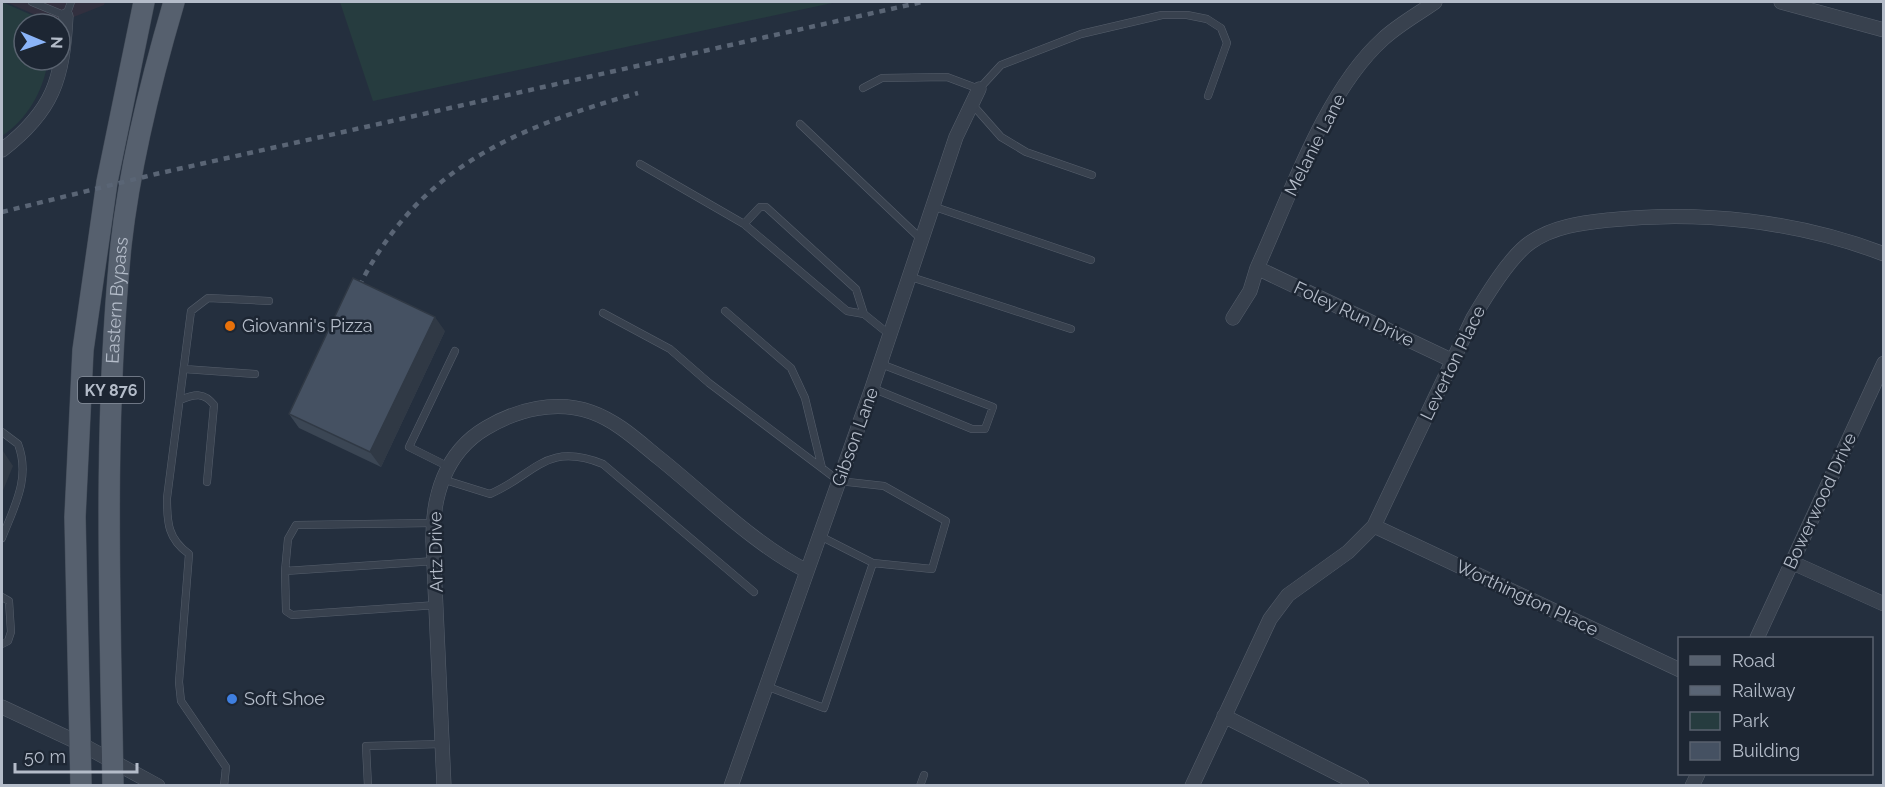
<svg xmlns="http://www.w3.org/2000/svg" width="1885" height="787" font-family="Raleway,sans-serif">
  <style>
    .medical { fill: #32303f }
    .green { fill: #263c3f }
    .lines { fill: none; stroke-linecap: round; stroke-linejoin: round }
    .lane-casing { stroke: #565f6c; stroke-width: 8 }
    .street-casing { stroke: #565f6c; stroke-width: 15 }
    .primary-casing { stroke: #414a57; stroke-width: 22 }
    .lane { stroke: #38414e; stroke-width: 7 }
    .street { stroke: #38414e; stroke-width: 14 }
    .primary { stroke: #56606e; stroke-width: 21 }
    .rail { stroke: #5a6575; stroke-width: 4.5; stroke-dasharray: 6 6; stroke-linecap: butt }
    .wall { fill: #3b4654 }
    .shaded-wall { fill: #303945 }
    .building { fill: #455162; stroke: #303945; stroke-width: 1.5 }
    .food-dot { fill: #e8710a; stroke: #1d2633; stroke-width: 2 }
    .shop-dot { fill: #3f7fe0; stroke: #1d2633; stroke-width: 2 }
    .labels { text-anchor: middle; stroke-width: 5; stroke-linejoin: round; paint-order: stroke }
    .shield { fill: #1d2633; stroke: #878f9c; stroke-width: 1.5 }
    .shield-label { font-size: 16px; font-weight: bold; fill: #b4bcc9 }
    .street-label { font-size: 18px; fill: #b4bcc9; stroke: #1d2633 }
    .poi-label { font-size: 18px; fill: #b4bcc9; stroke: #1d2633; text-anchor: start }
  </style>
  <rect width="100%" height="100%" fill="#242f3e"/>
  <path class="medical" d="M6 2H105L104 5 56 24Z"/>
  <path class="green" d="M2 2 52 24H24V60H48C44 90 27 120 2 136Z
    M340 2H837L373 101Z"/>
  <g class="lines">
    <defs>
      <path id="lane" d="M32 2 66 16 71 2
        M863 88 882 78 947 77 979 89 1001 65 1081 34 1162 15H1187L1207 19 1221 28 1227 43 1208 96
        M971 103 1001 137 1026 152 1092 175
        M800 124 921 239
        M640 164 744 224
        M935 207 1091 260
        M911 277 1071 329
        M725 311 791 368 805 398 822 468
        M603 313 670 349 709 383 839 481 884 486 946 521 932 569 873 563
        M864 314 856 289 766 207H760L744 224 847 311 864 314 890 335
        M184 369 255 374
        M872 388 972 429H985L993 407 881 364
        M180 400C195 394 204 392 214 405L207 482
        M2 432 18 444C31 478 14 507 2 538
        M449 467 409 447 455 351
        M442 479 490 494C535 475 545 441 603 464L754 592
        M433 523 296 525 288 539 285 571 435 561
        M285 571 286 611 292 615 437 605
        M2 597 9 601 11 632 8 641 2 644
        M766 686 824 708 873 563 820 536
        M224 786 226 767 181 701 179 682 189 554C168 539 167 523 167 498L191 311 208 298 269 301
        M368 786 366 746 442 744
        M920 786 924 775"/>
      <path id="street" d="M1781 2 1884 30
        M2 150C53 111 63 79 66 16
        M1257 268 1451 360
        M1233 318 1250 291 1257 268C1289 198 1325 91 1383 39 1398 25 1418 14 1435 2
        M1374 526 1680 670
        M1791 562 1884 604
        M1757 638 1884 363
        M2 707 79 743 158 786
        M1224 716 1362 786
        M444 786 433 542C432 497 445 452 486 428 518 409 556 400 591 412 617 421 638 441 659 458 704 494 756 546 807 571
        M731 786 872 388 956 137 979 89
        M1192 786 1270 619 1288 595 1348 552 1374 526 1473 318C1486 296 1510 256 1531 242 1554 226 1582 223 1609 220 1700 210 1798 221 1884 254
        M1692 786 1698 774"/>
      <g id="primary">
        <path d="M81 786 75 517 83 350 107 182 144 2"/>
        <path id="s1" d="M113 786C110 605 103 425 121 245 130 164 151 80 174 2"/>
      </g>
    </defs>
    <use href="#lane" class="lane-casing"/>
    <use href="#street" class="street-casing"/>
    <use href="#primary" class="primary-casing"/>
    <use href="#lane" class="lane"/>
    <use href="#street" class="street"/>
    <use href="#primary" class="primary"/>
    <path class="rail" d="M2 212 156 174 922 2
      M354 297C413 170 511 129 638 93"/>
  </g>
  <path class="wall" d="M445 331 381 467 299 428 289 414Z"/>
  <path class="shaded-wall" d="M435 317 445 331 381 467 370 452Z
    M3 451 13 466 2 493V454Z"/>
  <path class="building" d="M353 278 435 317 370 452 289 414Z"/>
  <circle class="food-dot" cx="230" cy="326" r="6"/>
  <circle class="shop-dot" cx="232" cy="699" r="6"/>
  <g class="labels">
    <rect class="shield" x="78" y="377" width="66" height="26" rx="4.5"/>
    <g class="shield-label">
      <text x="111" y="396">KY 876</text>
    </g>
    <g class="street-label">
      <text transform="translate(1315 145) rotate(-63)" y="6">Melanie Lane</text>
      <text dy="6" stroke="none"><textPath href="#s1" startOffset="486">Eastern Bypass</textPath></text>
      <text transform="translate(1354 314) rotate(25)" y="6">Foley Run Drive</text>
      <text transform="translate(1453 363) rotate(-64)" y="6">Leverton Place</text>
      <text transform="translate(855 437) rotate(-70)" y="6">Gibson Lane</text>
      <text transform="translate(1820 501) rotate(-65)" y="6">Bowerwood Drive</text>
      <text transform="translate(436 552) rotate(-91)" y="6">Artz Drive</text>
      <text transform="translate(1527 598) rotate(25)" y="6">Worthington Place</text>
    </g>
    <g class="poi-label">
      <text x="242" y="332">Giovanni's Pizza</text>
      <text x="244" y="705">Soft Shoe</text>
    </g>
  </g>
  <rect width="1885" height="787" fill="none" stroke="#b4bcc9" stroke-width="6"/>
  <rect x="1678" y="637" width="195" height="138" fill="#1d2633" stroke="#59626f" stroke-width="1.5"/>
  <rect x="1690" y="656" width="30" height="9" fill="#56606e" stroke="#59626f" stroke-width="1.5"/>
  <text x="1732" y="667" font-size="18" fill="#b4bcc9">Road</text>
  <rect x="1690" y="686" width="30" height="9" fill="#5a6575" stroke="#59626f" stroke-width="1.5"/>
  <text x="1732" y="697" font-size="18" fill="#b4bcc9">Railway</text>
  <rect x="1690" y="712" width="30" height="18" fill="#263c3f" stroke="#59626f" stroke-width="1.5"/>
  <text x="1732" y="727" font-size="18" fill="#b4bcc9">Park</text>
  <rect x="1690" y="742" width="30" height="18" fill="#455162" stroke="#59626f" stroke-width="1.5"/>
  <text x="1732" y="757" font-size="18" fill="#b4bcc9">Building</text>
  <g transform="translate(42 42) rotate(92)"><circle r="28" fill="#1d2633" stroke="#59626f" stroke-width="1.5"/>
  <path d="M0-4.5L10 22L0 15L-10 22Z" fill="#8ab4f8"/>
  <text y="-9" font-size="16" font-weight="bold" text-anchor="middle" fill="#b4bcc9">N</text>
  </g>
  <path d="M15 763v9h122v-9" fill="none" stroke="#b4bcc9" stroke-width="3"/>
  <text x="24" y="763" font-size="18" fill="#b4bcc9" stroke="#1d2633" stroke-width="4.5" paint-order="stroke">50 m</text>
</svg>
